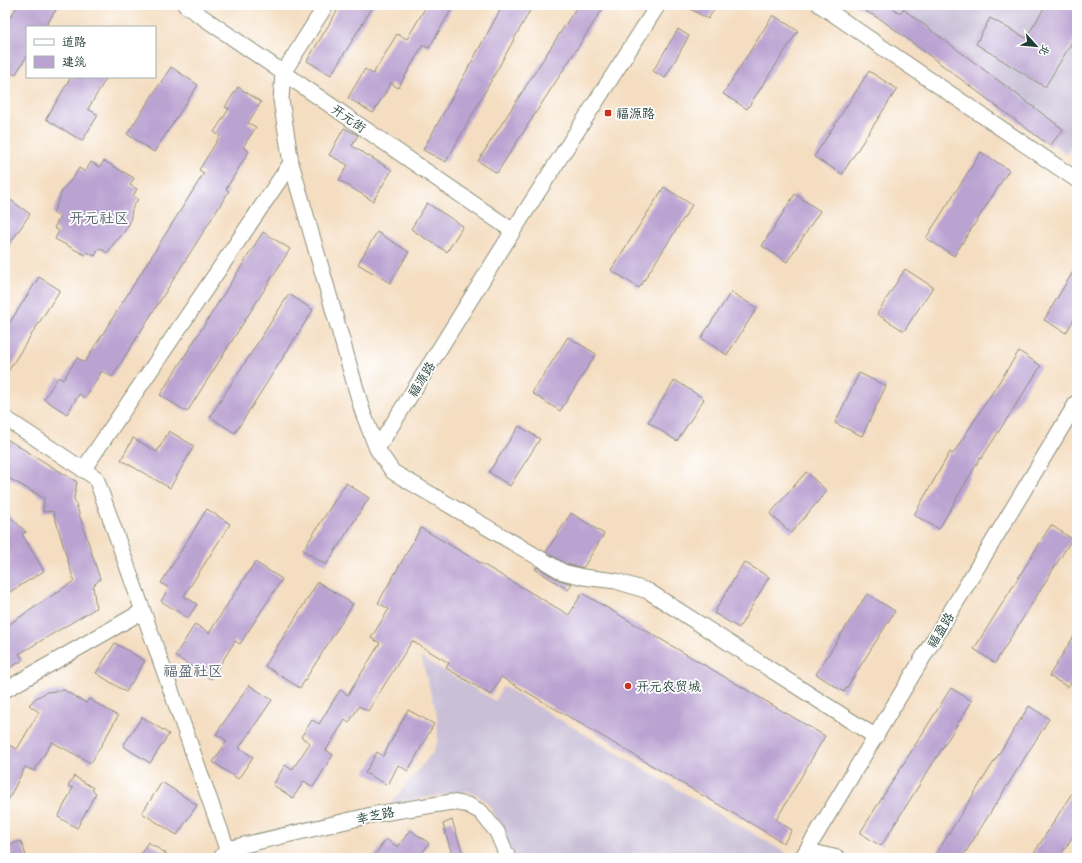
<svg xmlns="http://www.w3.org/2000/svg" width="1082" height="863" font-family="Sriracha,'LXGW WenKai TC',sans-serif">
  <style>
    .industrial { fill: #c9bfd7 }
    .building { fill: #baa2d1 }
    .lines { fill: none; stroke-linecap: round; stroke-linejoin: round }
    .minor-casing { stroke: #8a8d7a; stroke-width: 17 }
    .minor { stroke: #fff; stroke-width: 15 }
    .poi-dot { fill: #c8321e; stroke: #fff; stroke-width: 1.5 }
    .labels { text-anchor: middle; stroke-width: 3.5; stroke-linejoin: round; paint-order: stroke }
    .poi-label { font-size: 13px; fill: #1f3d34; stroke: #fff; text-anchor: start }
    .street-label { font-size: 13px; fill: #1f3d34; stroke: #fff }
    .quarter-label { font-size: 15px; fill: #55606b; stroke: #fff }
  </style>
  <rect width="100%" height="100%" fill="#fff"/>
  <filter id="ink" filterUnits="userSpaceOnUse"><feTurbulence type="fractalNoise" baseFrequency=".025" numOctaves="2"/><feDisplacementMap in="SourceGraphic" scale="8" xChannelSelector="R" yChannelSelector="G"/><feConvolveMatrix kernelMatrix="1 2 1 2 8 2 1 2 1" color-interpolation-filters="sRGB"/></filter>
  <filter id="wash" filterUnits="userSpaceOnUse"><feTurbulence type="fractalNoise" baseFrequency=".012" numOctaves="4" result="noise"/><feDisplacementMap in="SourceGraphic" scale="16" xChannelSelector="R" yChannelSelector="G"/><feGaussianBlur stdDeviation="0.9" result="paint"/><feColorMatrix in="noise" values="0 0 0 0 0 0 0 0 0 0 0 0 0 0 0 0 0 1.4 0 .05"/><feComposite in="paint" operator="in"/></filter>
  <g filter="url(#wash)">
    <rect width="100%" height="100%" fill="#f4ddc0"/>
    <path class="industrial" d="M858 5H1077V137L1067 154Z
      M421 657 495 701 503 686 786 853 782 858H514L500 823 489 805 478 795 467 791 391 803 433 752 438 740 437 715Z"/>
    <g id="blocks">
      <path class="building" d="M18 5H59L45 27H27V56L15 75 5 69V26Z
        M348 5H374L331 75 307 61 340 6 345 9Z
        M427 5H454L429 48 423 45 398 88 391 83 373 113 348 98 365 69 373 74 397 34 407 39Z
        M503 5H533L446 162 423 150Z
        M578 5H605L497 173 478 161Z
        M684 5H717L708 19Z
        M854 5H887L900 13 903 9 1063 129 1050 146 882 20Z
        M1046 5H1077V34L1045 87 976 44 990 18 1026 38Z
        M773 15 798 31 747 109 723 94Z
        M678 29 689 36 665 78 653 71Z
        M171 67 198 85 154 152 127 134Z
        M869 71 897 89 842 174 814 157Z
        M71 77H107L88 109 98 115 82 141 46 119Z
        M238 87 261 102 248 123 256 127 243 147 249 151 226 189 229 191 112 377 102 371 85 398 79 394 67 414 44 399 58 377 63 380 77 358 85 362 204 173 199 170 220 136 214 132 229 109 225 107Z
        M344 128 358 135 352 146 392 170 373 201 339 180 348 165 329 155Z
        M981 152 1009 170 954 256 926 238Z
        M104 161 134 178 130 185 137 189 133 196 138 199 132 209 130 222 123 234 113 244 108 253 99 248 95 256 87 252 85 255 55 239 59 231 54 228 60 217 53 213 63 189 73 178 79 168 85 172 91 162 100 167Z
        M664 187 692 205 639 288 611 270Z
        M795 194 820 211 787 262 762 246Z
        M5 196 30 214 5 251Z
        M427 203 463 226 447 252 411 229Z
        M263 232 290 249 187 412 160 395Z
        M377 232 409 252 390 283 358 264Z
        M1077 265V314L1066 333 1044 320Z
        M905 269 933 287 904 331 877 314Z
        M39 277 60 290 5 376V330Z
        M731 292 757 308 727 355 701 338Z
        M289 294 313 310 235 433 210 417Z
        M568 337 596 354 560 411 532 393Z
        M1019 351 1041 366 981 459 980 458 939 529 914 515 950 452 953 454Z
        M859 373 886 386 862 436 835 423Z
        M675 380 704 399 677 441 648 422Z
        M519 426 540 439 510 486 489 472Z
        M169 431 194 446 170 488 121 460 133 438 157 452Z
        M5 438 77 482 74 498 100 579 93 586 96 608 19 654 23 660 5 671V627L74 581 53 511 43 512 44 498 5 476Z
        M806 472 827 491 791 533 770 514Z
        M346 483 369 498 326 565 303 550Z
        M207 509 230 524 184 596 197 604 188 618 161 601 169 588 161 583Z
        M5 512 26 532 22 534 44 571 5 595Z
        M571 513 604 534 583 568 566 564 546 552Z
        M1051 525 1072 539 995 663 974 649Z
        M421 528 569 615 582 593 825 736 776 820 792 830 784 843 501 677 491 695 446 668 449 663 412 641 368 711 359 706 349 723 345 720 326 750 333 755 313 787 304 781 293 798 273 785 285 765 292 770 310 743 301 737 312 720 319 724 340 690 348 695 380 643 371 638 389 609 378 603Z
        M255 562 282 579 240 644 235 641 211 679 175 656 195 624 209 633Z
        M744 562 769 577 739 628 714 613Z
        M537 567 559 580 572 584 568 590 535 569Z
        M318 582 353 604 300 688 265 666Z
        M867 594 895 611 844 692 816 674Z
        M1077 631V672L1068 687 1049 676Z
        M115 643 145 661 126 692 96 673Z
        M249 685 272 700 239 748 253 757 238 779 213 762 227 741 216 734Z
        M951 688 972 701 881 846 860 833Z
        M64 690 86 703 89 699 118 716 91 763 52 742 34 771 25 767 5 806V752L9 745 17 749 39 712 29 705 36 698 47 692Z
        M1029 706 1049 719 962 858H944L936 854Z
        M408 710 434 724 408 771 398 765 388 785 365 773 377 752 383 756Z
        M142 717 169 734 150 763 123 746Z
        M74 776 93 788 92 790 96 793 77 828 58 817 73 788 68 786Z
        M162 782 197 805 177 835 142 813Z
        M1077 785V830L1059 858H1031Z
        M452 820 464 858H453L443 824Z
        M410 830 429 843 419 858H373L386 839 398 847Z
        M21 841 27 858H13L9 845Z
        M148 842 173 858H138Z"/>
    </g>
  </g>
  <g filter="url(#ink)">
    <use href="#blocks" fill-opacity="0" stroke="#8a8d7a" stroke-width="1"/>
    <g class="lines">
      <defs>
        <path id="minor" d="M185 5 513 231
          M326 5 283 73 281 100 291 163 363 413 377 449 393 472 563 572 583 577 616 581 648 591 876 737
          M820 5 1077 180
          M5 418 96 478 227 849
          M377 449 513 231 658 5
          M83 470 291 163
          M5 690 143 611
          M808 851 838 858
          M221 858 227 849 376 814 452 802 468 805 481 812 497 832 508 858
          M802 858 1077 402"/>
      </defs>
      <use href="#minor" class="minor-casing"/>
      <use href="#minor" class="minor"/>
    </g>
  </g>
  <g class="poi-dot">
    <rect x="604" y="109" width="8" height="8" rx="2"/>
    <circle cx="628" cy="686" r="4"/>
  </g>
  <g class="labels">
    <g class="poi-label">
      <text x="616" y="118">福源路</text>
      <text x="636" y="691">开元农贸城</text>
    </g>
    <g class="street-label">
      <text transform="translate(349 118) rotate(35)" y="5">开元街</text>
      <text transform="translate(421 379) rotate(-58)" y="5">福源路</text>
      <text transform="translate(940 630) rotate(-59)" y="5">福盈路</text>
      <text transform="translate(375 815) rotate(-12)" y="5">幸芝路</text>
    </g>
    <g class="quarter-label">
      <text x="99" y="223">开元社区</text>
      <text x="193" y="676">福盈社区</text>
    </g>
  </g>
  <rect width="1082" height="863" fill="none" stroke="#fff" stroke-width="20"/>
  <rect x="26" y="26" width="130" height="52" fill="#ffffff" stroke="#a5b1ae"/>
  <rect x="34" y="39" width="20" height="6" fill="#ffffff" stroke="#a5b1ae"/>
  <text x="62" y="46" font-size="12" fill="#1f3d34">道路</text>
  <rect x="34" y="56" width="20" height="12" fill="#baa2d1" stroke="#a5b1ae"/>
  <text x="62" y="66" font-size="12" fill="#1f3d34">建筑</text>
  <g transform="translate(1036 46) rotate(117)" stroke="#ffffff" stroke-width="3" paint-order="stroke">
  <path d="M0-3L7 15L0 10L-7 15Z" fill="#1f3d34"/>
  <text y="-6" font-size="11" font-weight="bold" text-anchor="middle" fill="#1f3d34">北</text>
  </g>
</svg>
